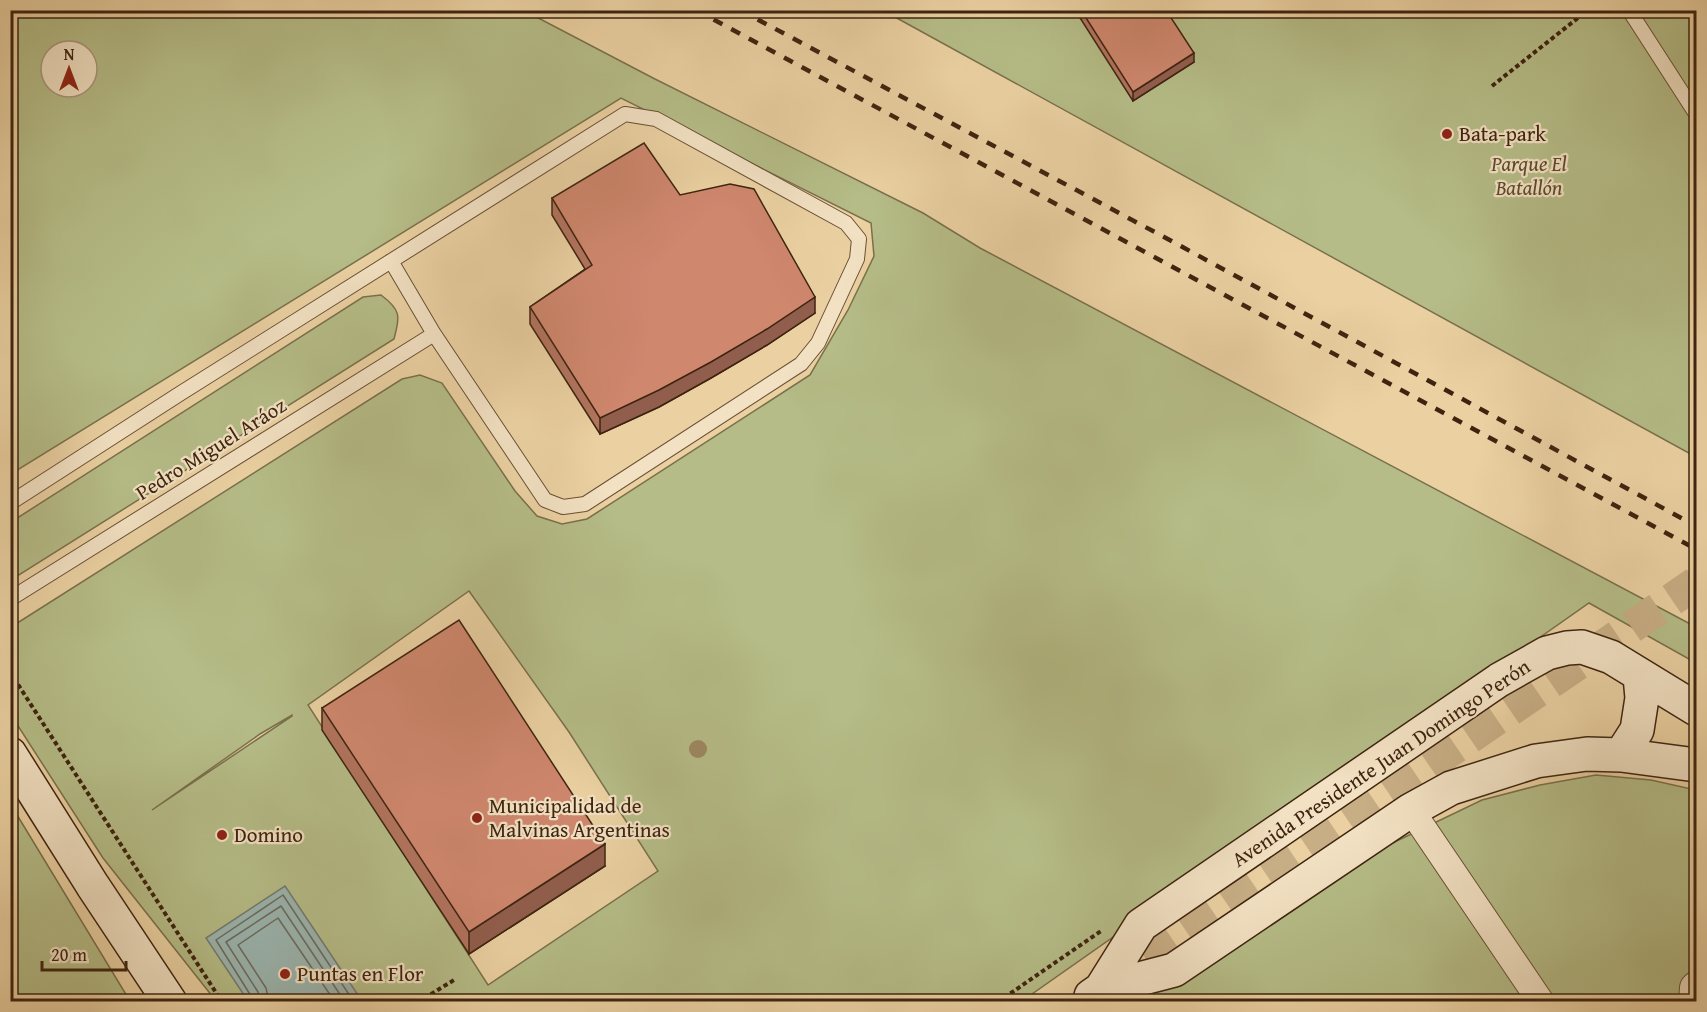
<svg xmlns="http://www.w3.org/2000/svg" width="1707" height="1012" font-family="'Gentium Book Plus',serif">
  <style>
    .green { fill: #b5bc87; stroke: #7a704c; stroke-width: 1.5; fill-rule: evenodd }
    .water { fill: #9bb5af; stroke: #767b6f; stroke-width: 1.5 }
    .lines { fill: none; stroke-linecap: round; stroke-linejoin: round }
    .shore { stroke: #6c6c60; stroke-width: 1.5 }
    .secondary-tunnel { stroke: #c8ae85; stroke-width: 33; stroke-dasharray: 33 16; stroke-linecap: butt }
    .service-casing { stroke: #694f34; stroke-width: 16 }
    .minor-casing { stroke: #694f34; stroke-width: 28 }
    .tertiary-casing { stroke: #694f34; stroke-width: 34 }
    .secondary-casing { stroke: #3e2410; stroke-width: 36 }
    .path { stroke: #3e2410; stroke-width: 4; stroke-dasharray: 4.5 3; stroke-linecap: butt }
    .service { stroke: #f2e1c3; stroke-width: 14 }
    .minor { stroke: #f2e1c3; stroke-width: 26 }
    .tertiary { stroke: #f2e1c3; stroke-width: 32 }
    .secondary { stroke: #f2e1c3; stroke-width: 33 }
    .rail { stroke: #3e2410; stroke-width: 4.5; stroke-dasharray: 10 10; stroke-linecap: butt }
    .tree { fill: #9c8762 }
    .wall { fill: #b2745f; stroke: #3e2410; stroke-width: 1.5 }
    .shaded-wall { fill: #915e4d; stroke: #3e2410; stroke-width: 1.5 }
    .building { fill: #cf876e; stroke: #3e2410; stroke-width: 1.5 }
    .poi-dot { fill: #8f2418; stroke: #f2e1c3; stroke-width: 2 }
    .labels { text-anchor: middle; stroke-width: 4.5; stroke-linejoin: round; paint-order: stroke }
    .poi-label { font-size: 21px; fill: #3e2410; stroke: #f2e1c3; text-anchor: start }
    .park-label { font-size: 21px; font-style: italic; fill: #5c4a2e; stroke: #f2e1c3 }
    .street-label { font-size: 21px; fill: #3e2410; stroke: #f2e1c3 }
  </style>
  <rect width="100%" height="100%" fill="#ebd1a2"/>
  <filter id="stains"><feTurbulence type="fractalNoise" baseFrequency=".00333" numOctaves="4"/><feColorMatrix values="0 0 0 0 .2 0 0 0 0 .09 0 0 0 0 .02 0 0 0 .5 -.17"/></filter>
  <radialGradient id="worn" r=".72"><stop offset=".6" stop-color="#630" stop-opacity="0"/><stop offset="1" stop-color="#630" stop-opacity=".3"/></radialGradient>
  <path class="green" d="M11 11H525L653 78 923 213 980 248 1696 627V663L1589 603 1022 1001H216L103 858 11 715V627L402 379 420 375 442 383 515 491 537 516 562 524 587 519 810 375 848 310 874 256 871 223 621 98 11 474ZM51 51H87V87H51ZM469 591 569 732 658 871 488 985 308 705ZM292 715V716L152 810 260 734Z
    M884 11H1696V457Z
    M381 295C401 310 400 315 394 339L11 580V522L363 297Z
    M1596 775 1651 780 1696 790V1001L1142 1002 1230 940 1353 862 1482 800 1540 785Z
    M11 805 130 1001H11Z"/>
  <path class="water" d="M285 886 362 1001H248L206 938Z"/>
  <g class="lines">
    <path class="shore" d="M252 1002 251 996 216 940 283 895 354 1002
      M260 1002 258 992 226 942 281 906 345 1002
      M269 1002 266 988 238 945 278 918 335 1002"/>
    <path class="secondary-tunnel" d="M1105 986 1696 583"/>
    <defs>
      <path id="service" d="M1629 10 1696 114
        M10 503 181 393 625 114 656 119 846 223 859 239 857 259 818 343 801 364 585 504 563 507 545 500 434 334 391 261
        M10 599 434 334"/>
      <path id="minor" d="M1411 810 1541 1002"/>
      <path id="tertiary" d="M1695 1002 1696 988"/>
      <path id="secondary" d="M10 754 93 886 170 1002
        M1621 755 1637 730 1642 698 1640 676
        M1101 989 1141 925 1499 680 1547 653 1567 648 1582 647 1611 657 1696 709
        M1091 996 1101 989 1174 970 1411 810 1451 788 1536 761 1587 754 1621 755 1696 765"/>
    </defs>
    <use href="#service" class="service-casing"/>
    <use href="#minor" class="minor-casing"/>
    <use href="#tertiary" class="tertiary-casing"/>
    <use href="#secondary" class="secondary-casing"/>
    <path class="path" d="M1492 86 1588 10
      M10 672 222 1002
      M418 1002 454 980
      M998 1002 1101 931"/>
    <use href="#service" class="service"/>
    <use href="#minor" class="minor"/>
    <use href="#tertiary" class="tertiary"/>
    <use href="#secondary" class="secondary"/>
    <path class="rail" d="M696 10 1696 549
      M740 10 1164 237 1696 526"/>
  </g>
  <circle class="tree" cx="698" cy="749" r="9"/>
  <path class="wall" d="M1075 10H1166L1194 62 1133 101Z
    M680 195 815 313 767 345 711 378 659 407 600 434 530 324V307L585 269 552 215V198Z
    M322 708 605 866 469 954 322 730Z"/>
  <path class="shaded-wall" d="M1194 53V62L1133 101V92Z
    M815 297V313L767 345 711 378 659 407 600 434V418Z
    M605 844V866L469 954V932Z"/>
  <path class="building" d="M1081 10H1166L1194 53 1133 92Z
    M644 143 680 195 730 184 754 189 815 297 767 329 711 362 659 390 600 418 530 307 592 265 552 198Z
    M459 620 605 844 469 932 322 708Z"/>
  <g class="poi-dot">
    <circle cx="1447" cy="134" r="6"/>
    <circle cx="477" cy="818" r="6"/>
    <circle cx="222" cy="835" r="6"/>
    <circle cx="285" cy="974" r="6"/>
  </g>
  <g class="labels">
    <g class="poi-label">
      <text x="1459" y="141">Bata-park</text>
      <text x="489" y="813">Municipalidad de<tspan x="489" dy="24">Malvinas Argentinas</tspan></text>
      <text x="234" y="842">Domino</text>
      <text x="297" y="981">Puntas en Flor</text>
    </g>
    <g class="park-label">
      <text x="1529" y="171">Parque El<tspan x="1529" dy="24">Batallón</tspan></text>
    </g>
    <g class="street-label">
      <text transform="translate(211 449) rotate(-32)" y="7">Pedro Miguel Aráoz</text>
      <text transform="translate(1381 763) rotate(-34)" y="7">Avenida Presidente Juan Domingo Perón</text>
    </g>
  </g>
  <rect width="1707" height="1012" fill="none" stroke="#ebd1a2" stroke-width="36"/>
  <rect x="12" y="12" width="1683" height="988" fill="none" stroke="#3e2410" stroke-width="3"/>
  <rect x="18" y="18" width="1671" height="976" fill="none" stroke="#3e2410" stroke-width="1.5"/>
  <g transform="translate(69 69)"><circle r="28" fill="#f2e1c3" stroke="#aa957b" stroke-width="1.5"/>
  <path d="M0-4.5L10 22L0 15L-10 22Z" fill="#8f2418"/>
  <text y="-9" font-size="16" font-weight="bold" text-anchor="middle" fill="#3e2410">N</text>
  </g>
  <path d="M42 961v9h84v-9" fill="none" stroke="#3e2410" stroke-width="3"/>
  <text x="51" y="961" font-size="18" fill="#3e2410" stroke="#f2e1c3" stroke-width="4.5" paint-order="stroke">20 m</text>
  <rect width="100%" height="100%" filter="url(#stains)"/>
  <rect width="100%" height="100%" fill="url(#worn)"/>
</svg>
